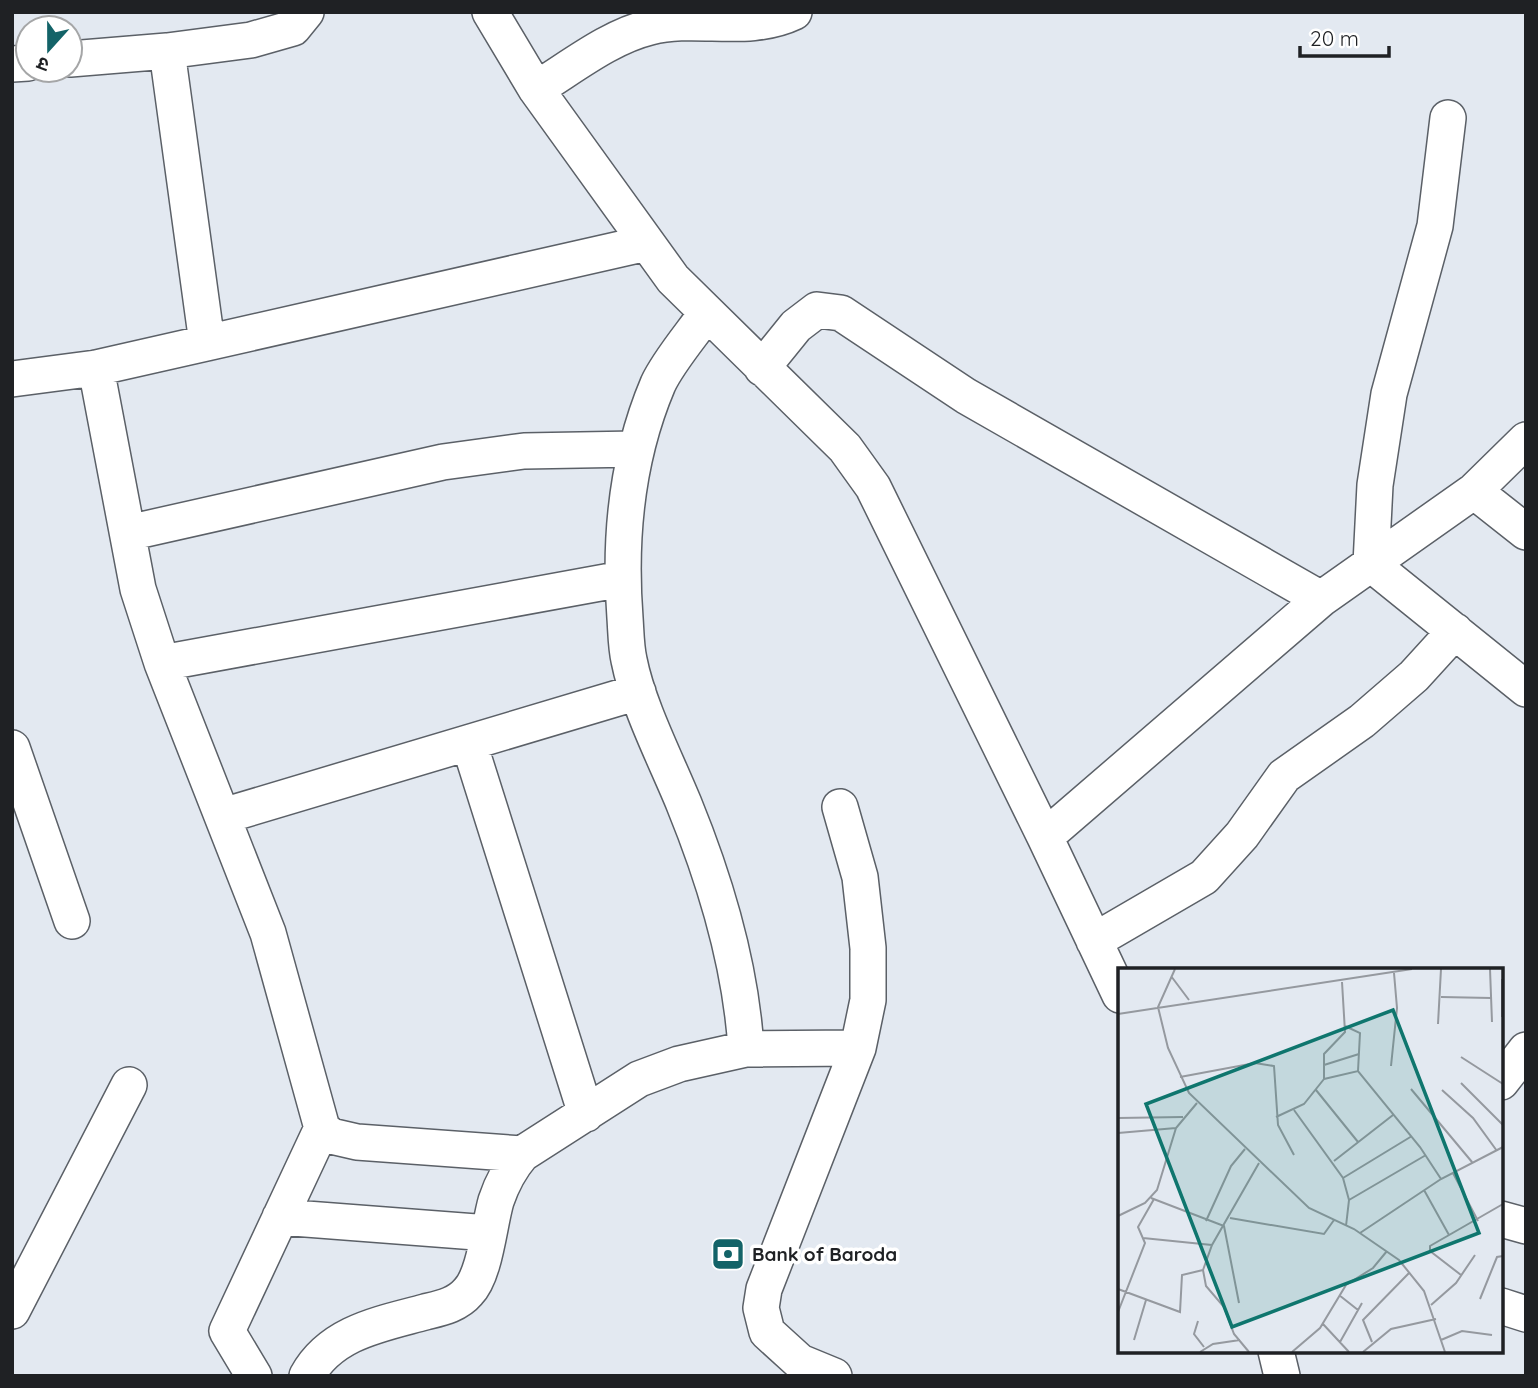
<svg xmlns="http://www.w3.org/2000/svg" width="1538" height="1388" font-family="Quicksand,'Noto Sans Devanagari',sans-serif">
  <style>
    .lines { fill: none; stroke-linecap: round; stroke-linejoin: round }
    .minor-casing { stroke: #5b6067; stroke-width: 38 }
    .minor { stroke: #fff; stroke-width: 35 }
    .labels { text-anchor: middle; stroke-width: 7; stroke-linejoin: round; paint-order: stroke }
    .poi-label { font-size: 19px; font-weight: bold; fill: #1f2124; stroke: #fff; text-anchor: start }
    .inset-road { fill: none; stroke: #95999f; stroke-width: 2 }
    .view { fill: #0f766e; fill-opacity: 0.15; stroke: #0f766e; stroke-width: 3.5 }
    .inset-edge { fill: none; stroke: #1f2124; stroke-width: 3.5 }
  </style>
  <rect width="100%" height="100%" fill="#e3e9f1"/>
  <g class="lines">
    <defs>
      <path id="minor" d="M490 12 536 89 673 279 845 448 873 487 1045 837 1120 995
        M167 51 207 343
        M70 59 167 51 251 40 293 28 306 12
        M12 64 28 63
        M536 89C572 67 609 37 650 27 697 15 748 34 794 12
        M1448 118 1435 226 1389 394 1375 485 1371 564 1526 689
        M706 314C692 334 668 362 658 384 627 457 619 539 625 618 626 632 626 647 629 660 638 706 666 760 684 804 715 880 741 967 746 1049
        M96 368 138 589 162 663 268 933 322 1128 331 1136 357 1142 522 1154
        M762 368 796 326 817 310 841 313 966 396 1321 599
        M12 379 96 368 647 243
        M1474 491 1526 532
        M128 533 443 462 524 451 636 449
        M162 663 622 579
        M469 743 586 1114
        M12 748 72 921
        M223 816 638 692
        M1045 837 1321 599 1474 491 1526 440
        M1094 941 1204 877 1242 835 1284 776 1362 721 1414 676 1455 631
        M1501 1082 1526 1050
        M280 1217 489 1233
        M1501 1219 1526 1226
        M1501 1306 1526 1314
        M12 1311 129 1085
        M1276 1351 1282 1376
        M254 1376 227 1331 322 1128
        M307 1376C331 1332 381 1324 425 1312 441 1308 457 1305 468 1292 485 1275 489 1225 496 1201 502 1183 510 1168 522 1154L639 1079 679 1064 746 1049 858 1048
        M834 1376 800 1362 767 1332 761 1308 764 1289 858 1048 868 1000V948L860 877 840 807"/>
    </defs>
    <use href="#minor" class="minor-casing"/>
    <use href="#minor" class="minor"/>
  </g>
  <defs>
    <symbol id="bank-square" viewBox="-11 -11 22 22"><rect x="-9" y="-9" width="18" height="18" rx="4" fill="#136368" stroke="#fff"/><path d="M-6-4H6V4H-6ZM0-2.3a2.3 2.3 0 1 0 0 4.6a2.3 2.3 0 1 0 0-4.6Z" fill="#fff"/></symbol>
  </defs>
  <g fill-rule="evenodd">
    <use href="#bank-square" x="709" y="1235" width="38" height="38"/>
  </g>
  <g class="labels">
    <g class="poi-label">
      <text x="752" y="1261">Bank of Baroda</text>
    </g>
  </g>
  <g transform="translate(1118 968)">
    <rect width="385" height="385" fill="#e3e9f1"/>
    <path class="inset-road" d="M57 1 40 39 50 80 71 125 191 240 236 261 281 292 306 323 327 384M372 1 374 54M53 8 71 32M384 11V49M323 29 373 30M0 46 294 1M320 56 323 1M227 58 242 65 240 103M343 89 385 116M206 97 241 86M273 98 279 40 276 5M62 109 137 95 156 98 160 157 176 187M206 111 240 103 302 179 323 211M343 115 385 157M293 121 354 194M198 122 240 174M324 122 355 150 379 183M176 142 225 210 231 232 228 258M158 149 186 136 206 111V86L227 64 224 14M0 150 65 149M0 165 58 160M216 193 275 147M335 205 360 253M225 210 294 168M306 222 331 267M33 230 106 258 121 335M231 232 308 187M0 248 27 235 39 222 58 160 79 135M112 250 206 266 216 252M88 253 113 198 127 181M242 265 323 211 385 179M25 270 94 277M343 307 312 283V278L385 236M0 321 62 344 64 307 85 302M221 327 240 342M362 331 379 289 385 288M313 337 338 315 357 287M0 344 27 275 20 259 36 231M80 353 76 366 86 379M205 356 231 384M16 372 28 332M323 372 344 363 374 367M222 374 244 335M254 374 245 352 292 304M82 384 95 376 122 372M131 384 116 366 106 339 88 318 85 302 94 277 141 195M174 384 202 360 228 317 255 300 269 283M245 384 273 361 318 351"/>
    <path class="view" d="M275 42 361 265 114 359 28 136Z"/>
    <rect width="385" height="385" class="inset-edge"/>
  </g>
  <rect width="1538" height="1388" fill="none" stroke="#1f2124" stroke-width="28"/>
  <g transform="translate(49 49) rotate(201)"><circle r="33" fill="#ffffff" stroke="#a5a6a7" stroke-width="2"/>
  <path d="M0-5L12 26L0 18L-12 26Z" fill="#136368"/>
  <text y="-10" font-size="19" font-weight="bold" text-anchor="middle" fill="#1f2124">उ</text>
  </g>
  <path d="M1300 46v10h89v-10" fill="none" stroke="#1f2124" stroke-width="3.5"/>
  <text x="1310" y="46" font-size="21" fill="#1f2124" stroke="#ffffff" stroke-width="5" paint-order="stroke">20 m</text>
</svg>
